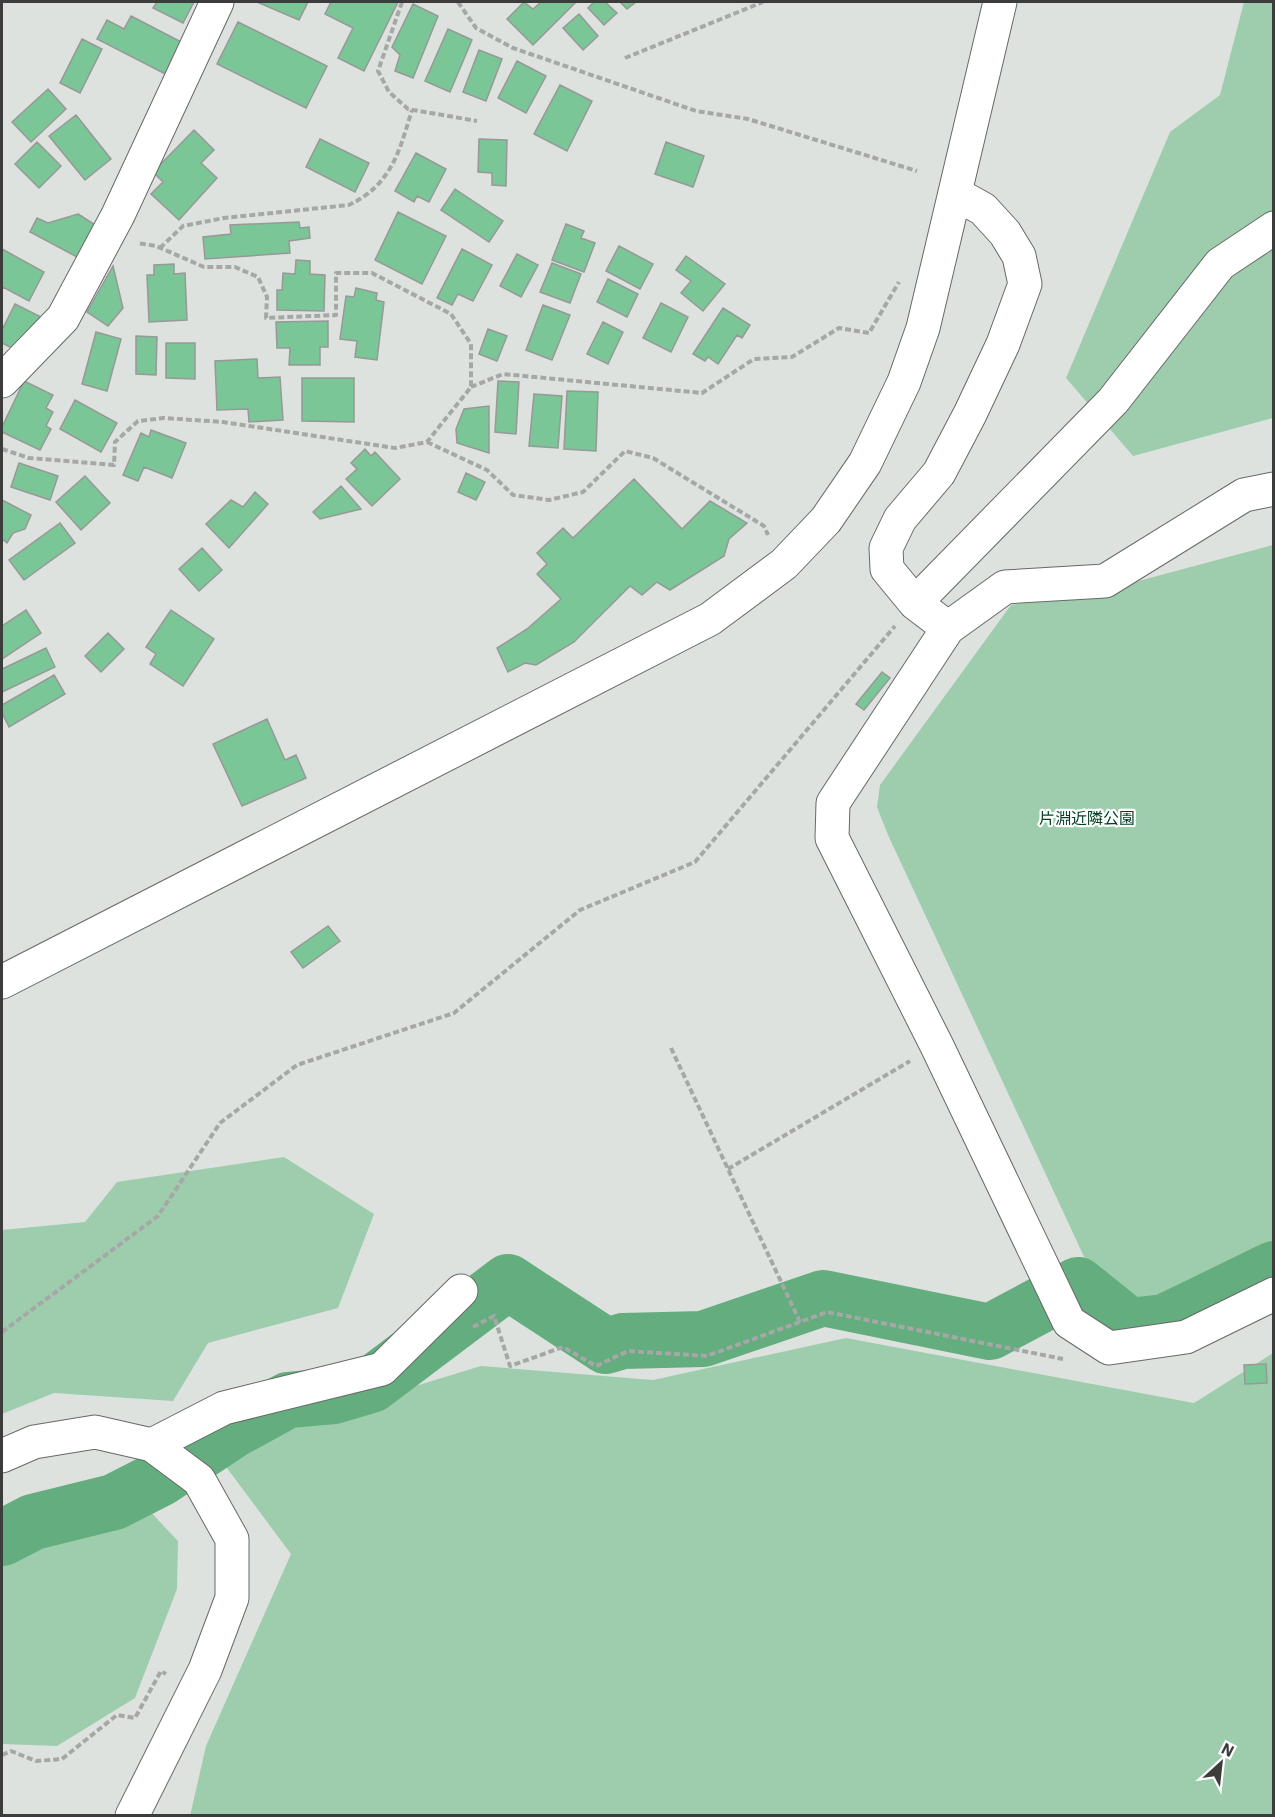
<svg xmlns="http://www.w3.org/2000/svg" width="1275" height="1817" font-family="'IBM Plex Sans','Noto Sans JP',sans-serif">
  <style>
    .green { fill: #9dcdac }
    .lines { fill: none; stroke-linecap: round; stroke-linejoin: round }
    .river { stroke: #63ad7e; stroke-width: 56 }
    .building { fill: #7bc696; stroke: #969997; stroke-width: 1.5 }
    .minor-casing { stroke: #666a67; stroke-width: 35 }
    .tertiary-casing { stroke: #666a67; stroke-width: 35 }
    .path { stroke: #a5a8a6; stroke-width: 4; stroke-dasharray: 6 3; stroke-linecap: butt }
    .minor { stroke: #fff; stroke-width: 33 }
    .tertiary { stroke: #fff; stroke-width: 33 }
    .labels { text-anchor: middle; stroke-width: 4.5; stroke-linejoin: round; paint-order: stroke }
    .park-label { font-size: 16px; fill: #054224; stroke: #fff }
  </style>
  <rect width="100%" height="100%" fill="#dee2df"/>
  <path class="green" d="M1244 2H1273V418L1133 456 1066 378 1170 132 1220 95Z
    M1273 545V1259L1168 1306 1124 1302 1093 1276 888 835 877 807 880 785 1011 605 1101 591Z
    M284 1157 374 1214 338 1308 208 1343 173 1401 54 1393 2 1414V1230L85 1222 117 1182Z
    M846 1338 1194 1403 1273 1353V1815L190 1816 206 1746 291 1554 212 1448 481 1366 653 1380Z
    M93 1483 143 1504 178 1541 177 1589 135 1698 57 1746 2 1744V1513L39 1496Z"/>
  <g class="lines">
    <path class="river" d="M2 1538 33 1522 114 1502 161 1478 233 1430 288 1400 334 1396 371 1385 508 1282 606 1346 623 1341 703 1339 823 1298 990 1332 1078 1285 1129 1326 1165 1322 1274 1269"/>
  </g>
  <path class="building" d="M157 2H194L183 23 153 8Z
    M257 2H308L299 20Z
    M331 2H398L364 71 338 58 353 28 325 14Z
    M524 2 533 9 541 2H576L533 45 507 19Z
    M594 2H605L617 13 604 25 588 8Z
    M620 2H636L627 9Z
    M413 4 438 16 413 78 395 71 400 55 392 47Z
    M579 14 598 36 583 50 563 28Z
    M131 16 193 48 177 80 97 39 107 20 124 29Z
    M238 22 327 66 306 108 217 64Z
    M448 29 472 40 450 92 425 81Z
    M82 39 102 49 80 93 60 83Z
    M479 50 502 59 486 101 463 92Z
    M517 61 546 76 526 113 498 98Z
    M560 85 592 101 567 151 534 134Z
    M48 89 66 109 31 142 12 122Z
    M76 115 111 159 85 180 49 136Z
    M194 130 214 150 201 163 217 178 179 220 151 194 163 182 153 172Z
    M320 139 369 163 355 192 306 167Z
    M479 139 507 140 506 186 492 185V173L478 172Z
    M37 142 61 166 39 188 15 164Z
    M666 142 704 156 693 187 655 174Z
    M416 153 446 169 429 202 417 196 414 202 395 191Z
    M455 189 503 221 489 242 441 210Z
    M398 212 446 236 422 284 375 260Z
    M78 214 97 226 79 258 30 232 37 218 48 223Z
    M299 222 300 228 309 227 310 238 289 241 290 253 205 259 203 237 231 234 230 225Z
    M566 224 584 231 581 238 595 243 584 272 552 260Z
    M619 246 653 264 640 289 606 271Z
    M2 249 44 272 29 301 3 287 2 290Z
    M462 249 492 265 473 301 458 294 452 305 437 298Z
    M517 254 538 265 521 297 500 286Z
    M686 256 725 284 703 311 681 293 691 281 676 270Z
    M296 260 310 261V274L325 275 324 311 277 310V290H282L283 273 295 274Z
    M552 263 581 274 570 303 540 292Z
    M174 264V274L185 273 187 320 149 322 147 275H154V265Z
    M113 266 123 308 108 326 87 312Z
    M608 279 638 294 627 317 597 302Z
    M356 288 377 293 376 300 384 302 377 360 355 357 357 341 340 339 346 296 354 297Z
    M661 303 688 317 671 352 643 338Z
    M15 304 41 317 22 353 2 343V330Z
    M543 305 570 315 552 360 526 350Z
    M723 308 750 325 742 338 737 335 718 364 708 357 705 361 693 354Z
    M328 321V347H320V365H289L290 348H277L276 322Z
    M603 322 623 332 608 364 587 354Z
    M488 329 507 336 497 361 479 354Z
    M96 332 121 339 107 391 82 384Z
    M136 336 157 337 156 375 136 374Z
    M166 343H195V379L166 378Z
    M257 359 258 378 280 377 283 420 249 422 248 409 217 410 215 361Z
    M302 378H354V422L302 421Z
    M24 381 53 395 46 408 53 412 46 426 51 429 40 450 2 432V427Z
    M498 381 519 382 516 434 495 432Z
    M567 391 598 392 596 451 564 449Z
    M534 394 562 396 558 448 529 446Z
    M75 400 117 423 101 452 60 429Z
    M489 406V453L457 443 456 429 464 409Z
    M151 430 186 443 172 478 144 467 138 481 123 475 141 433 149 437Z
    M365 449 371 456 375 452 400 479 372 506 346 479 357 469 351 463Z
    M19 463 58 476 50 500 11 487Z
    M466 473 485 482 476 500 458 492Z
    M85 476 110 503 81 530 56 502Z
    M634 479 682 529 710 501 747 523 729 539 724 556 670 590 657 582 642 595 630 586 574 642 536 665 525 663 508 672 497 648 527 629 561 599 537 574 547 564 537 553 563 528 573 538Z
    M341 486 361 509 320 519 313 512Z
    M255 492 268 504 229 548 206 524 231 500 243 507Z
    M2 500 31 515 25 529 13 533 7 543 2 539Z
    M60 523 75 543 24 580 9 560Z
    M202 548 222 570 199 591 179 569Z
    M26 610 41 633 2 659V626Z
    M171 610 214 639 183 686 150 664 156 654 146 647Z
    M108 633 124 649 101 672 85 656Z
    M46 648 55 667 2 692V669Z
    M882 672 890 678 864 710 856 704Z
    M54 675 65 694 9 727 2 713V705Z
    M267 719 285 760 296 755 306 778 242 806 213 744Z
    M328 926 340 941 303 968 291 952Z
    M1266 1364 1267 1383 1245 1384 1244 1365Z"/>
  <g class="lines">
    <defs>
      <path id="minor" d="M2 381 63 318 118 215 217 2
        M1274 489 1244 495 1105 581 1005 587 948 628 833 803 832 838 937 1046 1069 1322 1109 1348 1186 1337 1274 1294
        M915 603 887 569 886 548 900 519 939 473 970 414 1003 344 1025 284 1019 256 1005 233 983 209 956 194
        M948 628 915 603 1113 401 1220 264 1274 228
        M152 1445 224 1408 382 1369 461 1291"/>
      <path id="tertiary" d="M2 982 710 619 784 564 826 520 865 463 904 382 923 328 1000 2
        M2 1456 34 1442 95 1432 152 1445 199 1480 232 1539V1598L205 1670 132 1816"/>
    </defs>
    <use href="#minor" class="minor-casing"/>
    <use href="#tertiary" class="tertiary-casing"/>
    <path class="path" d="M402 2 378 71 389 92 408 109 477 121
      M458 2 476 28 513 48 696 111 748 119 917 171
      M625 58 763 2
      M160 248 183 226 224 218 349 205C392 184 399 152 412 110
      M471 387 503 374 702 393 754 359 792 357 839 328 869 333 899 282
      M427 442 487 470 513 495 549 500 583 492 625 451 653 458 764 526 768 535
      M2 449 29 458 114 465 115 442 138 421 164 418 223 422 395 448 427 442 471 387V344L451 314 372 273H336V315L266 318 267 297 258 277 235 267H204L156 246 137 243
      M671 1048 800 1322
      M728 1169 910 1061
      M473 1327 494 1316 510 1366 563 1347 596 1366 628 1351 707 1356 827 1312 1063 1359
      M2 1332 158 1216 220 1123 297 1065 454 1013 580 910 695 862 895 626
      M2 1755 11 1751 36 1761 62 1759 117 1715 135 1718 161 1671 166 1674"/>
    <use href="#minor" class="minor"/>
    <use href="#tertiary" class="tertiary"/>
  </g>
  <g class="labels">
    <g class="park-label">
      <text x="1087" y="824">片淵近隣公園</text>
    </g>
  </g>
  <rect width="1275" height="1817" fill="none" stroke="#3b3c3b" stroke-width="6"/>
  <g transform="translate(1221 1763) rotate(27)" stroke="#ffffff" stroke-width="4.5" paint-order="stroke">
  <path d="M0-4.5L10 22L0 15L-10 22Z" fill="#3b3c3b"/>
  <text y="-9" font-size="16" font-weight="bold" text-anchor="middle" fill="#3b3c3b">N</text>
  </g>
</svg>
